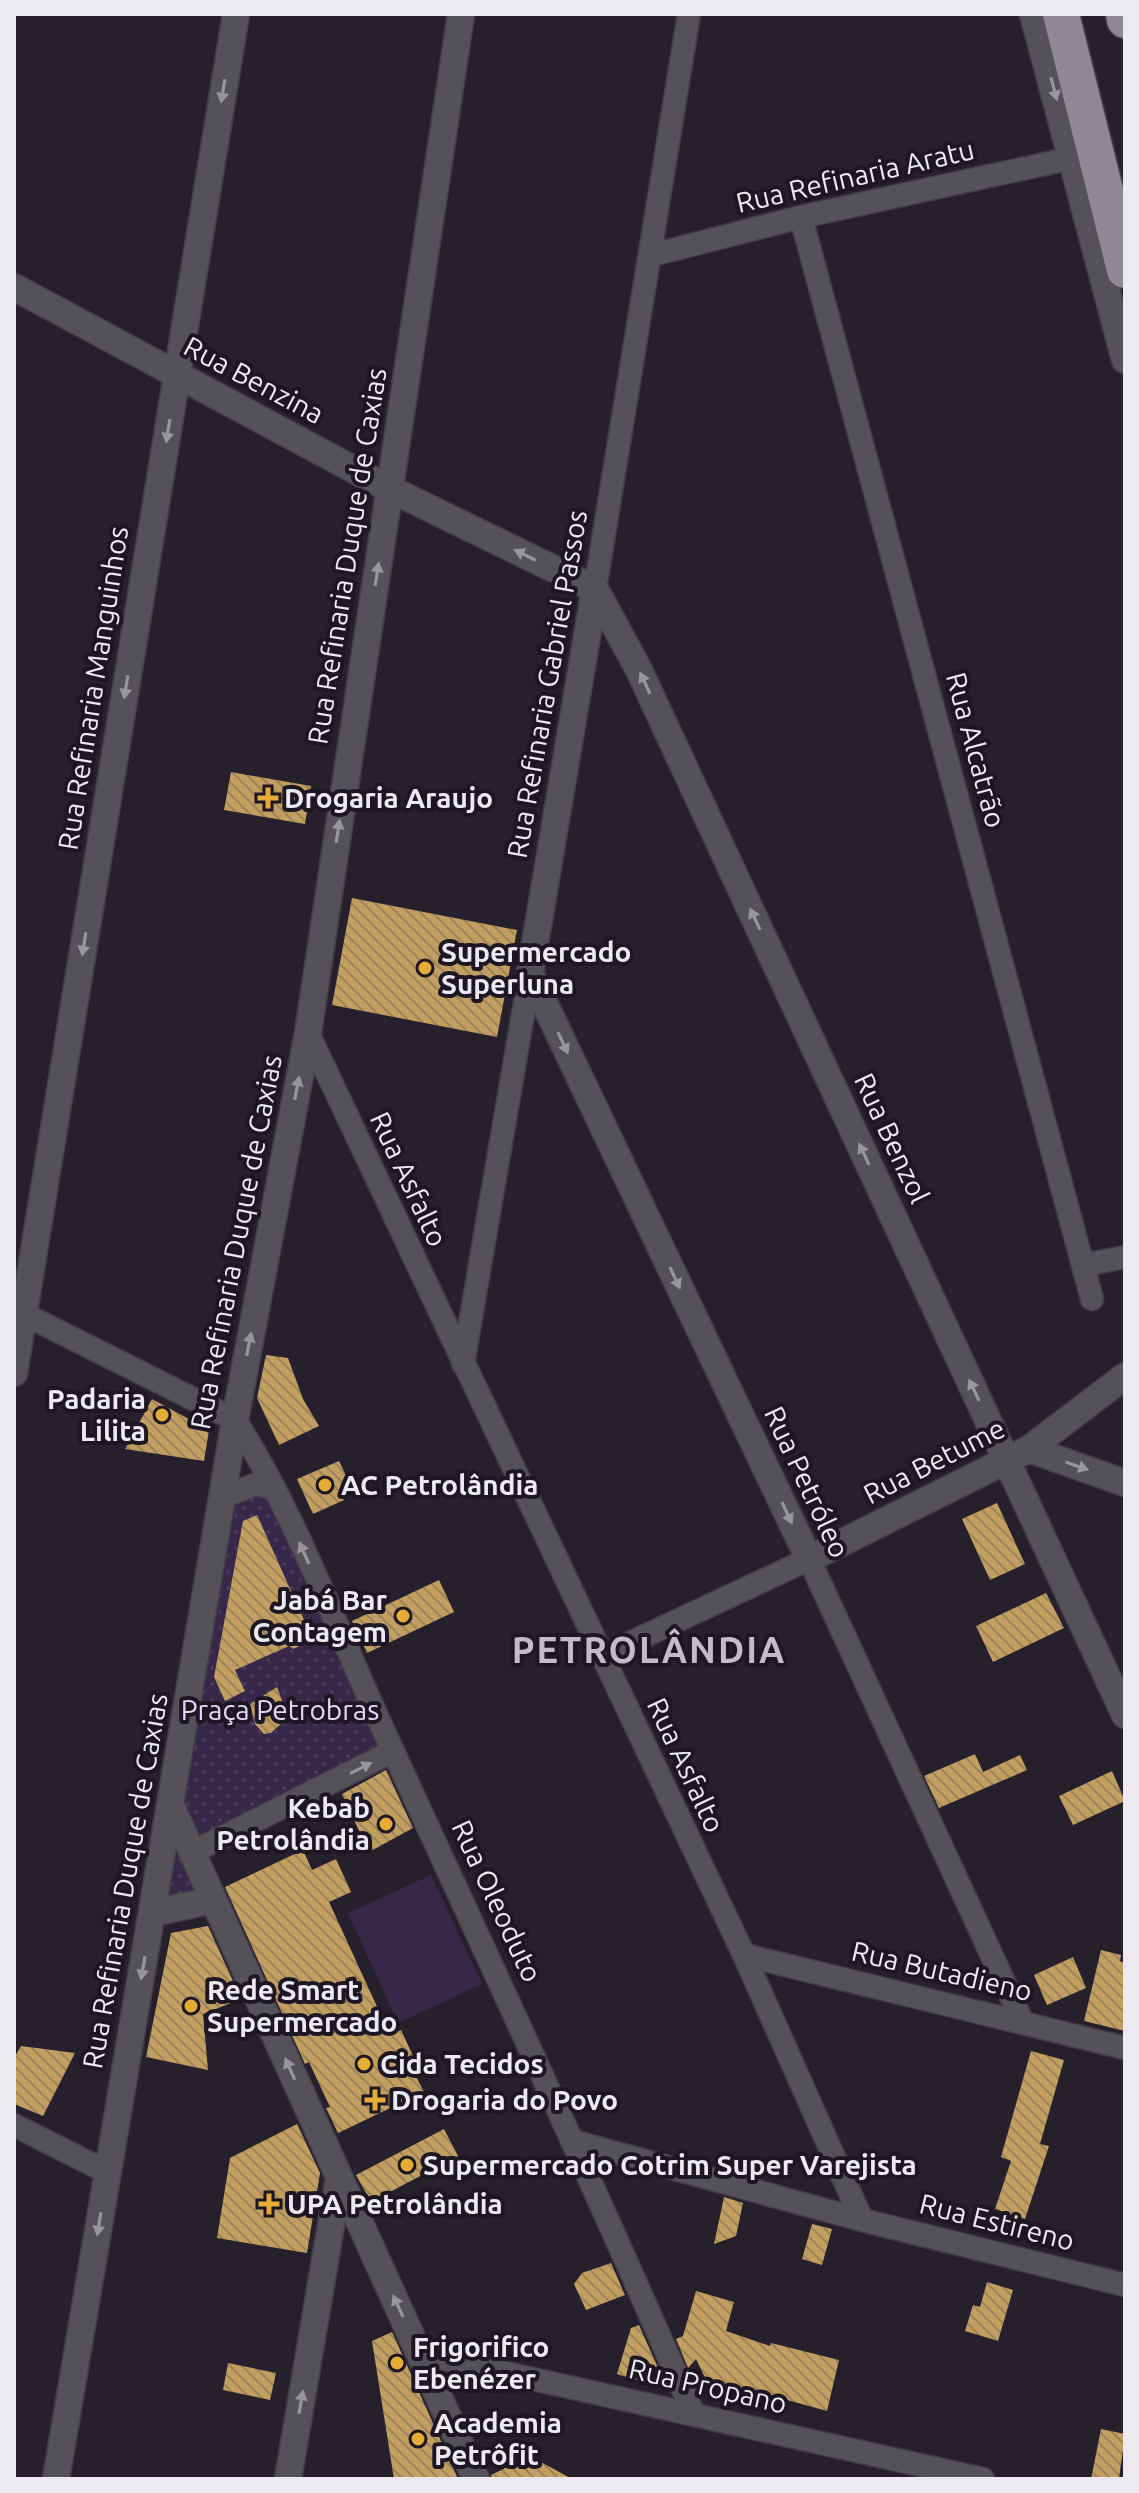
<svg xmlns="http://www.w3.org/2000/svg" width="1139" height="2493" font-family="Ubuntu,sans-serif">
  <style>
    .grass { fill: url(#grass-dots) }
    .pitch { fill: #37284a }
    .building { fill: url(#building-back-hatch) }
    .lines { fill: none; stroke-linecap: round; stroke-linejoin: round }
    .minor-casing { stroke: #423c48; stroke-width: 25 }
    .tertiary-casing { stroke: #423c48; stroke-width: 29 }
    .trunk-casing { stroke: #423c48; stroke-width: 39 }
    .minor { stroke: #545158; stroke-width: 22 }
    .tertiary { stroke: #545158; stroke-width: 26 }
    .trunk { stroke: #8e8896; stroke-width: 36 }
    .oneway { fill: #98959d }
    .poi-dot { fill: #e6ac36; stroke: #1c1723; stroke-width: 3 }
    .labels { text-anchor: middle; stroke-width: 8; stroke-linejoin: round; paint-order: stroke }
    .street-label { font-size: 28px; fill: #ece9f1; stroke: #1c1723 }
    .poi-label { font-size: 28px; font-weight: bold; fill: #ece9f1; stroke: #1c1723; text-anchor: start }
    .park-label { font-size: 28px; fill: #e5d7f9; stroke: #1c1723 }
    .district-label { font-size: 36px; font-weight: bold; letter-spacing: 2px; fill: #c2bbcc; stroke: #1c1723 }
  </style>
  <defs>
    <pattern id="grass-dots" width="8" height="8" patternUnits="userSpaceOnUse" patternTransform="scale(2)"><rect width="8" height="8" fill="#37284a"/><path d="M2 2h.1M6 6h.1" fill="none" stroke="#4a3d5c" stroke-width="1.8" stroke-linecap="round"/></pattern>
    <pattern id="building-back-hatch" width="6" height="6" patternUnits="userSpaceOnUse" patternTransform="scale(2)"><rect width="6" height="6" fill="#c29f61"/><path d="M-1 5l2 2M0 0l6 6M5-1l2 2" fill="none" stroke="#9d845a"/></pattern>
  </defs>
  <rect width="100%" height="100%" fill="#26202d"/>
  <path class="grass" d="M254 1490 272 1493 388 1751 199 1839 180 1800 234 1500Z
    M178 1848 198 1892 163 1899Z"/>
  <path class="pitch" d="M431 1875 482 1984 398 2023 348 1913Z"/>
  <path class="building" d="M231 772 311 786 305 824 224 810Z
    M352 898 517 930 497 1037 332 1005Z
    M266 1355 288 1358 303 1399 319 1426 279 1445 257 1398Z
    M152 1399 209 1430 204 1461 125 1449Z
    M339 1461 353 1490 342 1495 344 1500 313 1514 297 1479Z
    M997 1503 1025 1564 990 1580 962 1519Z
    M257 1515 313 1640 293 1649 289 1646 235 1670 245 1691 225 1701 214 1677 243 1521Z
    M439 1580 454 1612 367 1653 352 1621Z
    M1046 1593 1064 1628 993 1662 976 1626Z
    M277 1687 286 1711 285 1720 271 1733 264 1734 255 1724 250 1704Z
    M975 1754 983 1772 1020 1755 1027 1770 939 1808 924 1776Z
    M386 1770 413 1828 369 1852 342 1794Z
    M1112 1771 1125 1801 1073 1825 1059 1796Z
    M303 1850 312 1870 336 1859 351 1892 329 1902 390 2035 401 2030 414 2058 408 2061 424 2092 338 2133 326 2108 330 2107 309 2062 305 2064 225 1887Z
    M208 1926 241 1999 203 2014 208 2070 146 2057 171 1933Z
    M1101 1950 1121 1955 1120 1961 1125 1963V2031L1084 2021Z
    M1073 1957 1086 1988 1047 2005 1034 1975Z
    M21 2046 75 2053 43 2116 14 2104V2058Z
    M1031 2051 1064 2060 1040 2144 1049 2146 1025 2219 995 2209 1011 2161 1001 2157Z
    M297 2124 320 2173 307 2253 217 2238 230 2158Z
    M444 2129 458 2156 371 2202 356 2175Z
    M724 2197 743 2203 736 2236 714 2244Z
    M812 2224 832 2229 822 2265 802 2259Z
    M611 2263 625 2295 586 2310 574 2284 582 2273Z
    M987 2282 1013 2290 998 2341 965 2331 973 2305 980 2307Z
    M696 2291 734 2302 726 2331 770 2346 771 2343 839 2360 827 2411 758 2392 753 2401 709 2386 696 2359 688 2368 676 2339 683 2336Z
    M639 2325 642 2332 668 2390 617 2374 631 2328Z
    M392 2332 458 2479H394L372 2341Z
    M228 2363 276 2373 270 2400 223 2390Z
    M1101 2429 1125 2434 1119 2479H1091Z
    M530 2456 572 2479H492L491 2475Z"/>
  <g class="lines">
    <defs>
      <path id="minor" d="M801 217 1092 1299
        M652 255 801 217 1072 158
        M595 589 689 14
        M308 1033 744 1955 862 2220
        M1084 1265 1125 1257
        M14 1309 235 1420C296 1515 334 1623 381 1725 486 1954 593 2182 693 2413
        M463 1364 530 973
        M222 1497 257 1484 275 1489
        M602 1656 809 1559 1022 2021
        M191 1853 393 1751
        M744 1955 1125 2048
        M14 2125 107 2172
        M576 2142 862 2220 1125 2285
        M420 2354 983 2479"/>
      <path id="tertiary" d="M1033 14 1125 360
        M14 287 390 489 595 589
        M595 589 530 973 809 1559 1029 1449 1125 1376
        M595 589 638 668 1125 1715
        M14 1373 236 14
        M1029 1449 1125 1483
        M172 1808 476 2479
        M153 1913 213 1900
        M56 2479 235 1420 308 1033 461 14
        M288 2479 339 2178"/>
      <path id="trunk" d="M1061 14 1125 270
        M1124 14 1125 20"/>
    </defs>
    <use href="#minor" class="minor-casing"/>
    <use href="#tertiary" class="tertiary-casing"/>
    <use href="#trunk" class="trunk-casing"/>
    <use href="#minor" class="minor"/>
    <use href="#tertiary" class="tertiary"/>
    <use href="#trunk" class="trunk"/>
  </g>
  <defs><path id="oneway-solid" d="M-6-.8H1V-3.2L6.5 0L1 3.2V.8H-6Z" transform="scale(2)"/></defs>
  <g class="oneway">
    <use href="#oneway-solid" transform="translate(1054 89) rotate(75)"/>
    <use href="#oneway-solid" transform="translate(223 91) rotate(99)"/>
    <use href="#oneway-solid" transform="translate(168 431) rotate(99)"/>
    <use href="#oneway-solid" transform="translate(525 555) rotate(-154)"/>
    <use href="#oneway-solid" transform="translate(377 574) rotate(-81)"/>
    <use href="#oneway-solid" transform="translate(645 683) rotate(-115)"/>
    <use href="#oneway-solid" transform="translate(126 687) rotate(99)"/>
    <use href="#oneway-solid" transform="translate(338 831) rotate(-81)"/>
    <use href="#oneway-solid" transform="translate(755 919) rotate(-115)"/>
    <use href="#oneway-solid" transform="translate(84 944) rotate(99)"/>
    <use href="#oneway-solid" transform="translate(563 1043) rotate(65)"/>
    <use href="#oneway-solid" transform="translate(297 1088) rotate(-79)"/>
    <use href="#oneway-solid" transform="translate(864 1154) rotate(-115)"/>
    <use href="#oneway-solid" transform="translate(675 1278) rotate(65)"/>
    <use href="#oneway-solid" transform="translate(249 1344) rotate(-79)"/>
    <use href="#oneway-solid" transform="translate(974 1390) rotate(-115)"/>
    <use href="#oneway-solid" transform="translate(1077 1466) rotate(19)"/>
    <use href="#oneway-solid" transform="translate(787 1513) rotate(65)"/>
    <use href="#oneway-solid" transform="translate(304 1553) rotate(-114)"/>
    <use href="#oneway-solid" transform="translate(361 1768) rotate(-27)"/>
    <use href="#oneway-solid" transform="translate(143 1968) rotate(100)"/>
    <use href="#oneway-solid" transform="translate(290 2069) rotate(-114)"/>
    <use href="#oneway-solid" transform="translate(99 2224) rotate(99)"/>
    <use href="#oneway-solid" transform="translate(398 2306) rotate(-115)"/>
    <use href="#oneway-solid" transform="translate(301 2402) rotate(-80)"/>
  </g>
  <g class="poi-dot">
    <path d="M264 786h8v8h8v8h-8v8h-8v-8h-8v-8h8z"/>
    <circle cx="425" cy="968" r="8"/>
    <circle cx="162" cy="1415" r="8"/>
    <circle cx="325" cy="1485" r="8"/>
    <circle cx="403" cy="1616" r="8"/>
    <circle cx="386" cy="1824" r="8"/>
    <circle cx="191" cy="2006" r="8"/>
    <circle cx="364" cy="2064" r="8"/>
    <path d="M371 2088h8v8h8v8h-8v8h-8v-8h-8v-8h8z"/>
    <circle cx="407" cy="2165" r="8"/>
    <path d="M265 2192h8v8h8v8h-8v8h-8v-8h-8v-8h8z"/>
    <circle cx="397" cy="2363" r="8"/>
    <circle cx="418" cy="2439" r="8"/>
  </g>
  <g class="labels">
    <g class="street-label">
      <text transform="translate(855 176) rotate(-13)" y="10">Rua Refinaria Aratu</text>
      <text transform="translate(254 380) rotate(28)" y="10">Rua Benzina</text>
      <text transform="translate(347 556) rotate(-81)" y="10">Rua Refinaria Duque de Caxias</text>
      <text transform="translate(547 684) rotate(-80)" y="10">Rua Refinaria Gabriel Passos</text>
      <text transform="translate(93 688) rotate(-81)" y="10">Rua Refinaria Manguinhos</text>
      <text transform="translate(976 750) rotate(75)" y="10">Rua Alcatrão</text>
      <text transform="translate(892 1138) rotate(65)" y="10">Rua Benzol</text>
      <text transform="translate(409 1179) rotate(65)" y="10">Rua Asfalto</text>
      <text transform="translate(236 1242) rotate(-79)" y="10">Rua Refinaria Duque de Caxias</text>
      <text transform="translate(934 1461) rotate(-27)" y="10">Rua Betume</text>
      <text transform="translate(807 1482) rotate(65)" y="10">Rua Petróleo</text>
      <text transform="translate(686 1765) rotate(65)" y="10">Rua Asfalto</text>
      <text transform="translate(125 1881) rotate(-80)" y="10">Rua Refinaria Duque de Caxias</text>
      <text transform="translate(497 1901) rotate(65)" y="10">Rua Oleoduto</text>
      <text transform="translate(942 1971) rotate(13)" y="10">Rua Butadieno</text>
      <text transform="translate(997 2222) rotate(14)" y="10">Rua Estireno</text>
      <text transform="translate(708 2386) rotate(13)" y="10">Rua Propano</text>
    </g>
    <g class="poi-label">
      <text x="284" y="808">Drogaria Araujo</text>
      <text x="441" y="962">Supermercado<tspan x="441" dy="32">Superluna</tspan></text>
      <text x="146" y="1409" text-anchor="end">Padaria<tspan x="146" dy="32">Lilita</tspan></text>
      <text x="341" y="1495">AC Petrolândia</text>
      <text x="387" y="1610" text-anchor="end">Jabá Bar<tspan x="387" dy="32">Contagem</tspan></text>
      <text x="370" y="1818" text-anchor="end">Kebab<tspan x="370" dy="32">Petrolândia</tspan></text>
      <text x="207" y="2000">Rede Smart<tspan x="207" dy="32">Supermercado</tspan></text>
      <text x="380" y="2074">Cida Tecidos</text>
      <text x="391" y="2110">Drogaria do Povo</text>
      <text x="423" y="2175">Supermercado Cotrim Super Varejista</text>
      <text x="287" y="2214">UPA Petrolândia</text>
      <text x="413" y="2357">Frigorifico<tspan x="413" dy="32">Ebenézer</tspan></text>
      <text x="434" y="2433">Academia<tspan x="434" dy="32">Petrôfit</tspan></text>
    </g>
    <g class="park-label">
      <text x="280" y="1720">Praça Petrobras</text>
    </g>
    <g class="district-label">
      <text x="649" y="1663">PETROLÂNDIA</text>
    </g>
  </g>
  <rect width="1139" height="2493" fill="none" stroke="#ece9f1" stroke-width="32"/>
</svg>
